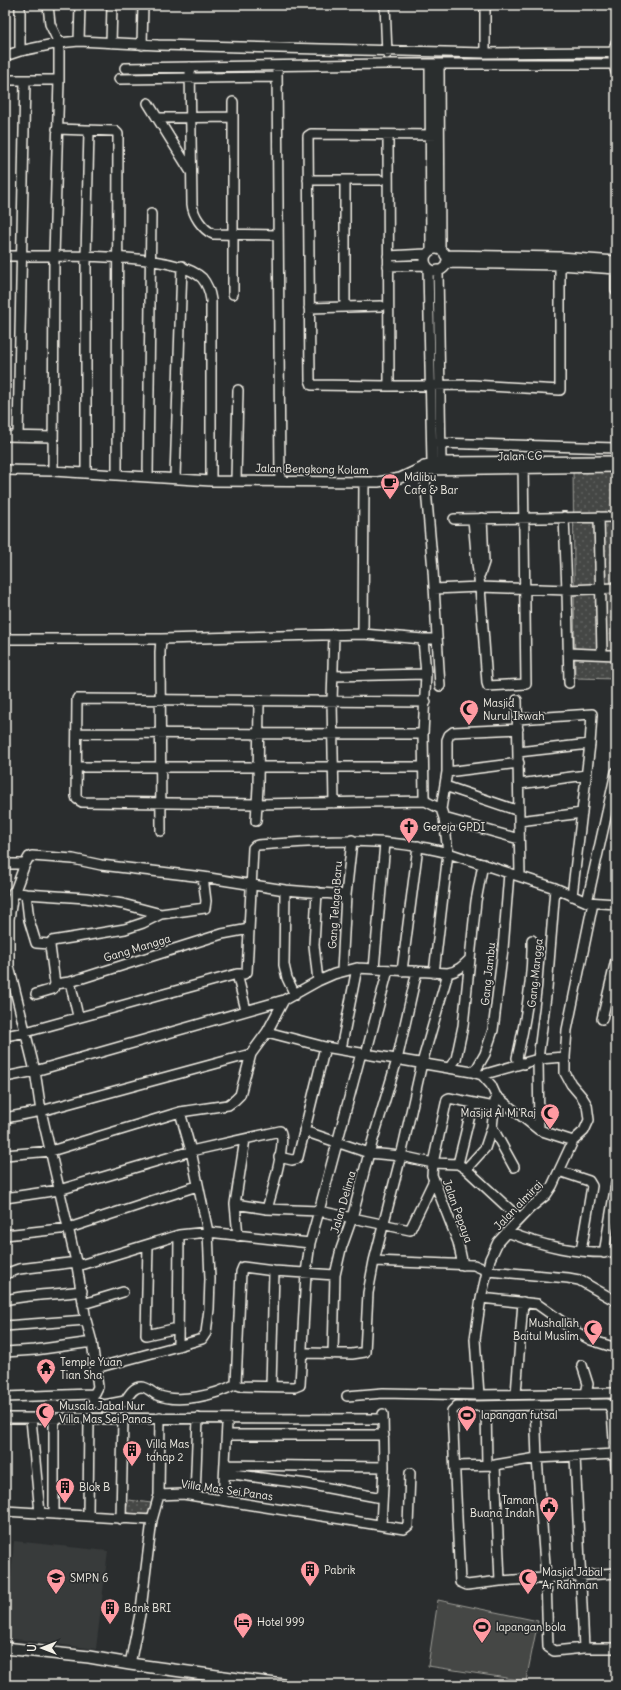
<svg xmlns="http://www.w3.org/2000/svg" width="621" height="1690" font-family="Delius,sans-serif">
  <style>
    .built { fill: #373a3a }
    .grass { fill: url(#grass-dots); stroke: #9c9c96 }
    .pitch { fill: #444645; stroke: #9c9c96 }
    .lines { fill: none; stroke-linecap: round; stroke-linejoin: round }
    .minor-casing { stroke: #f4f1e8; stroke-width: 12 }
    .major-casing { stroke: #f4f1e8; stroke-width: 14 }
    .minor { stroke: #2a2d2e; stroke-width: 9 }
    .major { stroke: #2a2d2e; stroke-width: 11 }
    .labels { text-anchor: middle; stroke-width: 3.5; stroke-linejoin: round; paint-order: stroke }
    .street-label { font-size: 11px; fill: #f4f1e8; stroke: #2a2d2e }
    .poi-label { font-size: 11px; fill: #f4f1e8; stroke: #2a2d2e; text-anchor: start }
  </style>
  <defs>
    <pattern id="grass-dots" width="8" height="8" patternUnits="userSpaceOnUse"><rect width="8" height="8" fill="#444645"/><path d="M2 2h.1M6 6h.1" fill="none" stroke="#606160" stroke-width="1.8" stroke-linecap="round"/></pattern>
  </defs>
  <rect width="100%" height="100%" fill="#2a2d2e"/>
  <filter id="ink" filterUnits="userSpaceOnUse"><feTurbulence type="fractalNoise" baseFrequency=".025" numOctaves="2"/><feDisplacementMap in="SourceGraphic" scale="8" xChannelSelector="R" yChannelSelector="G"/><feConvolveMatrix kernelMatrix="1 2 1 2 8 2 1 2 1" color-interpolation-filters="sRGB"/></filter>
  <g filter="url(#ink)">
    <path class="built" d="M14 1541 108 1551 96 1649 6 1638Z"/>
    <path class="grass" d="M616 466V679L575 678 573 467Z
      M129 1500 151 1503 149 1518 125 1512Z"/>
    <path class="pitch" d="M438 1600 538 1621 526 1681 428 1666Z"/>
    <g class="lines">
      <defs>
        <path id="minor" d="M20 5V51L59 43 79 41 158 45 485 53 613 52
          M385 5 387 54
          M485 5V53
          M79 41 80 5
          M111 43 112 5
          M616 43C612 53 612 62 616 72
          M142 45 143 5
          M5 56 20 51
          M430 65 431 250
          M439 65 440 250
          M277 66 280 481
          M190 67 192 204C193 215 202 229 213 234L278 235
          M125 68 387 64H613
          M119 79 277 77
          M5 80H59V43L50 24 48 5
          M233 102V294
          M148 103 191 172
          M157 118 233 117
          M57 129 115 131 118 134 117 475
          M388 135 389 386
          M439 135 311 134 308 136 310 380 312 385 389 386 473 385 560 390V257
          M308 180H380
          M345 180V307
          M425 260a11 11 0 1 1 22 0a11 11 0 1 1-22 0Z
          M445 255 560 257 616 261
          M5 256C47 257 173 250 202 278 207 284 210 293 211 300V481
          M388 256 426 254
          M446 263 560 265 616 269
          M616 263V290
          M388 266 426 265
          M428 268 432 463
          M438 270 441 462
          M309 308 381 306
          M5 436 53 437
          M18 436 25 80
          M437 443 616 448
          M424 466 433 570 440 686
          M5 470 53 471 211 481 378 482 400 478 432 463 441 462 616 461
          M425 470 616 467
          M53 471 54 256 59 80
          M86 473V257L89 131
          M148 477 151 214
          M175 477 182 266
          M236 480 238 390
          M564 517 567 590 569 683
          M599 517 602 654
          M454 519 615 517
          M473 519 477 564 480 587 487 683 488 686 526 684 523 461
          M480 574 484 562 482 518
          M434 589 480 587 567 590 616 588
          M363 634 364 482
          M5 639H161L363 634 423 639H437
          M423 639 426 674 423 734 424 796 425 801 441 809
          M568 653 616 655
          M333 676 426 674
          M517 700 520 876
          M518 719 592 714 590 744 572 896
          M518 729 453 732 449 735 447 740V772L441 809 444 818 448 853 555 888 587 902 616 904
          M77 733C192 734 308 734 423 734
          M518 752 590 744
          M77 767H423
          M447 772 519 763
          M519 784 586 775
          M445 786 519 811
          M425 801 257 804 82 802 77 799 76 796 77 699 426 702
          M334 803 332 701 334 634
          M444 818 519 839
          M256 821 258 787 259 700
          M519 821 582 813
          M161 831 160 652 161 639
          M5 864H25
          M285 890 284 965 287 978 295 995
          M13 892 26 894 86 898 123 904 161 914 205 908 206 901 203 877
          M317 892 314 945 318 981
          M26 894 29 920 36 943 50 944
          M587 902 616 772
          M374 969 385 843
          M342 971 346 895 352 840
          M402 971 418 846
          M237 974 246 1010
          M70 982 78 1016
          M55 984 50 946 52 941 125 929 143 923 161 914
          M36 994 53 989 55 984 70 982 222 934 249 929
          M602 1019 616 960
          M267 1032 325 1047 472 1072 482 1075 491 1085 496 1096 539 1130 573 1141
          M5 1036 26 1032 237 974H244L247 972 253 848 255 846 258 845C321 841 386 836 448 853L434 973
          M341 1049 357 968
          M366 1054 388 970
          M524 1064 520 1063 517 1058C526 1019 533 980 532 940
          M450 1067 456 1059 463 1026 476 901 483 864
          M472 1072 477 1068 485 1054 493 1030 503 949 509 873
          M482 1075 538 1059 565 1057
          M5 1077 35 1071 284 1000 318 981 334 974 357 968 448 973C458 971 463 966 470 959
          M5 1118 41 1111 251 1054
          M492 1127 514 1167
          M539 1130 538 1059 547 988 555 888
          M304 1131 369 1153 401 1156 433 1163 458 1164 466 1169 519 1218
          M5 1155 51 1151 180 1112 228 1105 235 1100 240 1095 251 1054 267 1032 284 1000
          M279 1157 292 1160 296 1159 298 1157 325 1047
          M458 1164 473 1103
          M466 1169 485 1148 492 1127 495 1101
          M559 1171 589 1181 592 1186 581 1251
          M5 1198 59 1190 191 1151 280 1131C287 1142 271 1195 267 1209
          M235 1204 267 1209 319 1211 410 1230 434 1180
          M507 1232C543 1246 577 1254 616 1252
          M5 1235 69 1228 197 1186
          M238 1236 235 1204 245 1139
          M148 1245 146 1335 178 1328
          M604 1253 616 1184
          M374 1261 474 1265 488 1271 568 1278 579 1280 616 1301
          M463 1265 458 1242 432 1175 433 1163 447 1099 449 1098 494 1107
          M77 1266 179 1235 208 1232 310 1243
          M5 1274 19 1269 77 1262
          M335 1275 274 1271 243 1267 241 1272 236 1384 240 1386 295 1387 300 1385 306 1273 310 1243 319 1211 361 1053
          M481 1298 537 1304 578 1333 591 1340 616 1348
          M5 1300C30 1294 56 1295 82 1291
          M83 1304 123 1292
          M5 1326 86 1320
          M178 1346 179 1235
          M5 1352 35 1350 92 1342
          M302 1354 308 1353 352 1354 365 1352 368 1293 374 1261 401 1156 422 1063 448 973
          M333 1354 335 1275 341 1249 352 1218 369 1153 397 1060 417 971
          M582 1365 588 1384 586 1394
          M96 1368 178 1346 202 1339 206 1333 209 1309 210 1279 208 1232 191 1151 180 1112
          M271 1386 274 1271
          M92 1394 94 1402 104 1405 125 1401C129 1395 133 1387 141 1387 148 1387 152 1393 157 1395 179 1404 216 1395 236 1384
          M516 1394 523 1302
          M479 1395 475 1339 481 1298 490 1259 498 1242 507 1232 530 1208 546 1195 552 1186 573 1141 584 1131 589 1120 587 1105 582 1097 571 1084 565 1073V1057L567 1030 593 903
          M347 1396 383 1393 479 1395 616 1393
          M5 1397 92 1394 95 1393 98 1387 92 1342 86 1320 77 1266 41 1111 35 1071 9 966V919L12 899 25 864 29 857 32 856 73 859 101 865 203 877 285 890 346 895
          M535 1405 537 1458 546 1578 548 1647 554 1651 584 1648H616
          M486 1407 487 1465
          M5 1418 383 1419
          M31 1419 40 1513
          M227 1435H384
          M575 1456 584 1648
          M225 1465 384 1467
          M495 1465 500 1581
          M455 1466 495 1465 537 1458 615 1454
          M616 1467 612 1412 609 1405 607 1404 473 1406H457L452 1411 460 1582 467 1585 500 1581 616 1573
          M225 1473 307 1484 382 1498
          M159 1495 183 1494 404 1529 408 1526 410 1473
          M195 1496 198 1418
          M223 1500 227 1424 224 1419
          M5 1511 152 1520
          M54 1513V1418
          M88 1515 89 1418
          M121 1519 123 1418
          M381 1525 384 1467 383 1414
          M130 1664 141 1609 152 1520 159 1495 160 1417"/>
        <path id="major" d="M5 1648 89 1657 130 1664 283 1685"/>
      </defs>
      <use href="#minor" class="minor-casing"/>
      <use href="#major" class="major-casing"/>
      <use href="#minor" class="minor"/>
      <use href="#major" class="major"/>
    </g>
  </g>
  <defs>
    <symbol id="cafe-pin" viewBox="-11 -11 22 30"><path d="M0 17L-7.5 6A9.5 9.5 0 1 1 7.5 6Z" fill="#ff9aa2" stroke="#2a2d2e"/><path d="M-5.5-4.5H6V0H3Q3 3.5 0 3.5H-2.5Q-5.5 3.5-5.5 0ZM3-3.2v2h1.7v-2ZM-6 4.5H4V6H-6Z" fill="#111"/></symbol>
    <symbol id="mosque-pin" viewBox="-11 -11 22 30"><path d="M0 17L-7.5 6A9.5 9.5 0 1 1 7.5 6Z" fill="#ff9aa2" stroke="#2a2d2e"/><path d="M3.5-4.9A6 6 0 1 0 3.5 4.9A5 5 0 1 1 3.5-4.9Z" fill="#111"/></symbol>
    <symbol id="church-pin" viewBox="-11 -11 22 30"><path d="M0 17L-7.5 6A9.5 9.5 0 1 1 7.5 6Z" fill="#ff9aa2" stroke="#2a2d2e"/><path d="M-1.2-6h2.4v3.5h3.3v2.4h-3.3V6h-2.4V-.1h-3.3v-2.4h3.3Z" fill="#111"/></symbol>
    <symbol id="temple-pin" viewBox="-11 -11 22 30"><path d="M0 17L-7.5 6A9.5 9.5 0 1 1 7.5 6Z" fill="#ff9aa2" stroke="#2a2d2e"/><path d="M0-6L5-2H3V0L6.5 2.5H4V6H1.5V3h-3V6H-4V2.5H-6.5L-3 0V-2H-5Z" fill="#111"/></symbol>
    <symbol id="stadium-pin" viewBox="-11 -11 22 30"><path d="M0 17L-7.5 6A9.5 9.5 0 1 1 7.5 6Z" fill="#ff9aa2" stroke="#2a2d2e"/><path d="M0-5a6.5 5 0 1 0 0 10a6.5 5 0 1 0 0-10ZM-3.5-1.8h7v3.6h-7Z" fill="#111"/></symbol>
    <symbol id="building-pin" viewBox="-11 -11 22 30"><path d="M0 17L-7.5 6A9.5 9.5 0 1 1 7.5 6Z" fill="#ff9aa2" stroke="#2a2d2e"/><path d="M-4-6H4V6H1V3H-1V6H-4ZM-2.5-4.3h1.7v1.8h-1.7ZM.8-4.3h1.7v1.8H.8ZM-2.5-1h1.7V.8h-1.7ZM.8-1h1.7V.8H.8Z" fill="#111"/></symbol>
    <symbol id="civic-pin" viewBox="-11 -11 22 30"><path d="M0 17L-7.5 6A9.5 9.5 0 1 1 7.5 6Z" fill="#ff9aa2" stroke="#2a2d2e"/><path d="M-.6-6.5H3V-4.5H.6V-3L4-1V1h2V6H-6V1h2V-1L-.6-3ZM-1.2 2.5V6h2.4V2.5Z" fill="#111"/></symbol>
    <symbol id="school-pin" viewBox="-11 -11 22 30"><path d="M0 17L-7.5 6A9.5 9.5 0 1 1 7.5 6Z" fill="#ff9aa2" stroke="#2a2d2e"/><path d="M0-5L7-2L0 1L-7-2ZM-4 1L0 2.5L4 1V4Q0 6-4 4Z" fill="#111"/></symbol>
    <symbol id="hotel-pin" viewBox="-11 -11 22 30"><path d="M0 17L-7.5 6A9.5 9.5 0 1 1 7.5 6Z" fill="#ff9aa2" stroke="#2a2d2e"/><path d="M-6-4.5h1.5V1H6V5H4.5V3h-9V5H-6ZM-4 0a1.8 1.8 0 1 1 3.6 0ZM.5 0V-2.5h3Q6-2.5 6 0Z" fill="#111"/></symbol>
  </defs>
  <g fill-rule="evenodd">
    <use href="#cafe-pin" x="379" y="472" width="22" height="30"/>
    <use href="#mosque-pin" x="458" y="698" width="22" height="30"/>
    <use href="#church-pin" x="398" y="816" width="22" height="30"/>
    <use href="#mosque-pin" x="539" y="1102" width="22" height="30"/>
    <use href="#mosque-pin" x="582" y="1318" width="22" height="30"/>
    <use href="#temple-pin" x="35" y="1357" width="22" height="30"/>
    <use href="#mosque-pin" x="34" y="1401" width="22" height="30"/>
    <use href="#stadium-pin" x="456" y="1404" width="22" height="30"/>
    <use href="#building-pin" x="121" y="1439" width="22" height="30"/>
    <use href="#building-pin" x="54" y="1476" width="22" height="30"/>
    <use href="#civic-pin" x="538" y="1495" width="22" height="30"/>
    <use href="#building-pin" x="299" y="1559" width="22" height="30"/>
    <use href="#school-pin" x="45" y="1567" width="22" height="30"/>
    <use href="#mosque-pin" x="517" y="1567" width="22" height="30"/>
    <use href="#building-pin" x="99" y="1597" width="22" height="30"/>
    <use href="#hotel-pin" x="232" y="1611" width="22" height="30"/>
    <use href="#stadium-pin" x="471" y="1616" width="22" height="30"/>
  </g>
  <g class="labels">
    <g class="street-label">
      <text transform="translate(520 456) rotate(-1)" y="4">Jalan CG</text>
      <text transform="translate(312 469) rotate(1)" y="4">Jalan Bengkong Kolam</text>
      <text transform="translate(335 905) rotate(-86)" y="4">Gang Telaga Baru</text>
      <text transform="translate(137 948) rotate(-17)" y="4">Gang Mangga</text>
      <text transform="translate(535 973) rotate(-84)" y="4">Gang Mangga</text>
      <text transform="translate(488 974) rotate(-84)" y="4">Gang Jambu</text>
      <text transform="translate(343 1202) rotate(-74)" y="4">Jalan Delima</text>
      <text transform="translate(518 1205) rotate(-46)" y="4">Jalan almiraj</text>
      <text transform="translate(458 1211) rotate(70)" y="4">Jalan Pepaya</text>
      <text transform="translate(227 1490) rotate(8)" y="4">Villa Mas Sei.Panas</text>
    </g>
    <g class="poi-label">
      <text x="404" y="481">Malibu<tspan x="404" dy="13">Cafe &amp; Bar</tspan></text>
      <text x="483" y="707">Masjid<tspan x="483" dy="13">Nurul Ikwah</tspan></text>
      <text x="423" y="831">Gereja GPDI</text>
      <text x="536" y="1117" text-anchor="end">Masjid Al Mi'Raj</text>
      <text x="579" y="1327" text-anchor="end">Mushallah<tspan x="579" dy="13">Baitul Muslim</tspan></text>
      <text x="60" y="1366">Temple Yuan<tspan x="60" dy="13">Tian Sha</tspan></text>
      <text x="59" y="1410">Musala Jabal Nur<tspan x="59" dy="13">Villa Mas Sei.Panas</tspan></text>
      <text x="481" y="1419">lapangan futsal</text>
      <text x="146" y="1448">Villa Mas<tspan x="146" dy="13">tahap 2</tspan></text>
      <text x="79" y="1491">Blok B</text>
      <text x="535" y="1504" text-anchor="end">Taman<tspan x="535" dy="13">Buana Indah</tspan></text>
      <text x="324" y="1574">Pabrik</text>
      <text x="542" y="1576">Masjid Jabal<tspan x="542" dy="13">Ar Rahman</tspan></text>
      <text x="70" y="1582">SMPN 6</text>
      <text x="124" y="1612">Bank BRI</text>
      <text x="257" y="1626">Hotel 999</text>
      <text x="496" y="1631">lapangan bola</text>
    </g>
  </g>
  <rect width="621" height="1690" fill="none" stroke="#2a2d2e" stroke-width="20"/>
  <rect x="10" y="10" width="601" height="1670" fill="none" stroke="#f4f1e8" stroke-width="1.5" filter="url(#ink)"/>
  <g transform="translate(42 1648) rotate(270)" stroke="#2a2d2e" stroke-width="3" paint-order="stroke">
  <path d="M0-3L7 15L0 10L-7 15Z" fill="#f4f1e8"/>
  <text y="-6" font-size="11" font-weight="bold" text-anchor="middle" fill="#f4f1e8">U</text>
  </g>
</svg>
